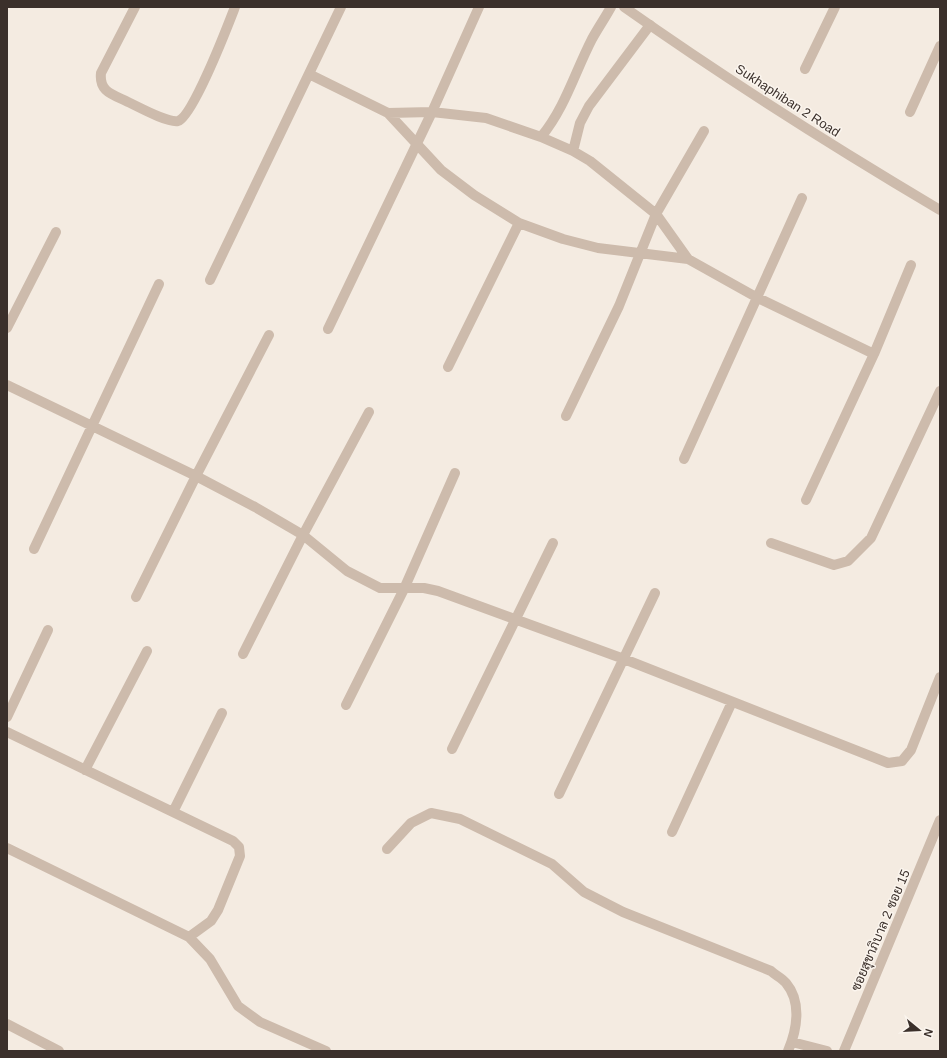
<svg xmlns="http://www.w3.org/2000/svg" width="947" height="1058" font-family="Arial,Sarabun,sans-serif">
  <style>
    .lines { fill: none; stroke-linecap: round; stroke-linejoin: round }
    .service { stroke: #cdbbac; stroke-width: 10 }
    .minor { stroke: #cdbbac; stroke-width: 10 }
    .tertiary { stroke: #cdbbac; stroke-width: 10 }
    .labels { text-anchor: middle; stroke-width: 3; stroke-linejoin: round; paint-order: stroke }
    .street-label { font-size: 13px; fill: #3b302b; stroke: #fbf5ee }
  </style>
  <rect width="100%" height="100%" fill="#f4ebe1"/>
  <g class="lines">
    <path class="service" d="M135 7 101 73C99 91 111 94 126 101 137 106 167 123 178 121 193 117 228 25 235 7
      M387 849 411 823 431 813 460 819 552 864 584 892 623 912 771 971C775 975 782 978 786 983 802 1002 797 1030 788 1051
      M7 1024 59 1051
      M792 1042 827 1051"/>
    <path class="minor" d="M805 69 835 7
      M309 74 388 113 441 170 474 195 519 223 563 239 598 248 688 259 756 297 874 354
      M910 112 940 46
      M388 113 432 112 486 118 541 137 573 151 590 161 656 214 688 259
      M541 137C565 108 575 72 592 39 598 28 605 18 611 7
      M573 151 580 123 589 106 650 25
      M210 280 341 7
      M7 328 56 232
      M328 329 432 112 479 7
      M448 367 519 223
      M7 385 196 476 255 507 303 535 347 571 380 588H424L438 591 624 659 888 763 902 761 911 750 940 677
      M566 416 619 306 656 214 704 131
      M684 459 802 198
      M806 500 874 354 911 265
      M771 543 834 565 848 561 871 538 940 391
      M34 549 159 284
      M136 597 196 476 269 335
      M243 654 303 535 369 412
      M346 705 404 589 455 473
      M7 717 48 630
      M7 732 233 841 239 847 240 856 218 910 211 921 189 937
      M452 749 553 543
      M85 770 147 651
      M559 794 655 593
      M173 812 222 713
      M672 832 732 702
      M7 848 189 937 210 959 238 1006 260 1022 326 1051
      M844 1051 940 820"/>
    <path class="tertiary" d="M624 7C726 79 832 146 940 210"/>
  </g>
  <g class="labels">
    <g class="street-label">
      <text transform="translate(788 100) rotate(33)" y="5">Sukhaphiban 2 Road</text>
      <text transform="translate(880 930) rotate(-67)" y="5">ซอยสุขาภิบาล 2 ซอย 15</text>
    </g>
  </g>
  <rect width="947" height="1058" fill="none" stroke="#3b302b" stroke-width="16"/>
  <g transform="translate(919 1030) rotate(108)" stroke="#fbf5ee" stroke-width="3" paint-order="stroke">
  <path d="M0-3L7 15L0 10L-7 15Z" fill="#3b302b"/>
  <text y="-6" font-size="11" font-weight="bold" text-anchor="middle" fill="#3b302b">N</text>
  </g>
</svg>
